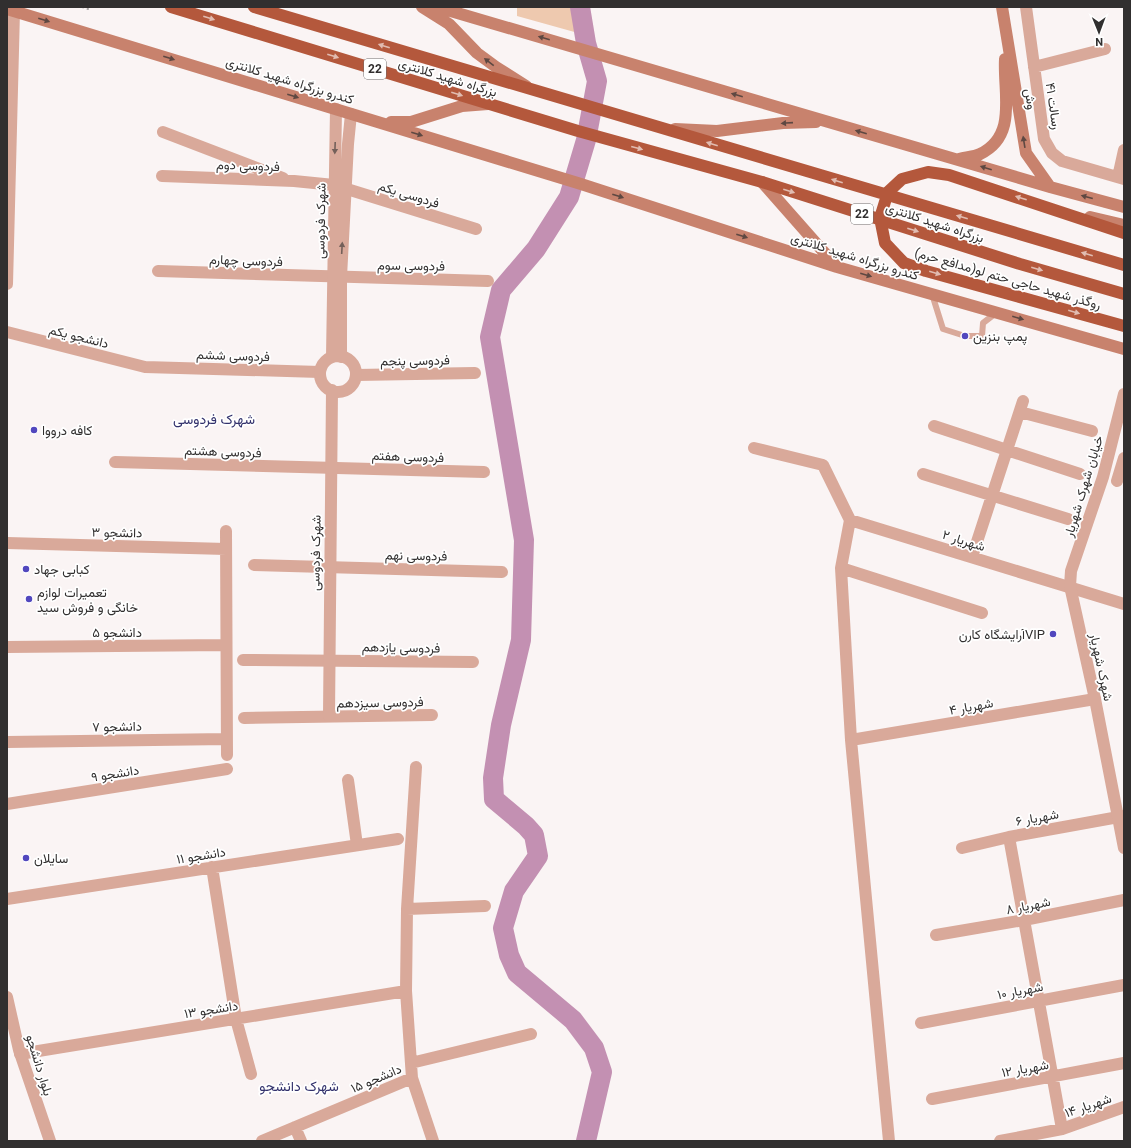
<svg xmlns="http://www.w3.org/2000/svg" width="1131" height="1148" font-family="Georgia,Vazirmatn,serif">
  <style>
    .green { fill: #eec9af }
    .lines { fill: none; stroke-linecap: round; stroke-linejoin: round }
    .river { stroke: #c390b2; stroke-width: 20 }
    .path { stroke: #a9a5a5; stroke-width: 2; stroke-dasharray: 2 3; stroke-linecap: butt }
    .service { stroke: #d9a99a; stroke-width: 6 }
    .minor { stroke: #d9a99a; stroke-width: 12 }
    .tertiary { stroke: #d9a99a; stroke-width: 12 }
    .secondary { stroke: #c8826d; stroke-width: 12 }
    .trunk { stroke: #b4583c; stroke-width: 12 }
    .oneway { fill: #e1bcb1 }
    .oneway2 { fill: #5e4842 }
    .oneway3 { fill: #74605a }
    .poi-dot { fill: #5147be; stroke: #fff; stroke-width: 1.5 }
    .labels { text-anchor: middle; stroke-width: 3.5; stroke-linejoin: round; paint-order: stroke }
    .shield { fill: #fff; stroke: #6f6d6d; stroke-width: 1 }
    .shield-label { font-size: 12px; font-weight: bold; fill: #312f2f }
    .street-label { font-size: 13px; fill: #312f2f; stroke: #fff }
    .poi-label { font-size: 13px; fill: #312f2f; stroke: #fff; text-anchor: start }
    .neighbourhood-label { font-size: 14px; fill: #32316c; stroke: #fff }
  </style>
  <rect width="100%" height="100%" fill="#faf4f4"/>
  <path class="green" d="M517 7H573L578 33 517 16Z"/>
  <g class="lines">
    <path class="river" d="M580 7 586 43 597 81 586 140 569 197 536 249 501 290 490 337 524 540 521 640 501 725 493 778 494 799 526 826 534 835 538 856 514 891 503 928 509 955 517 973 573 1020 594 1048 602 1072 586 1141"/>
    <path class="path" d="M82 7 88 9V7"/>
    <path class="service" d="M932 294 943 329 965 336H982L983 323 996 313"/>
    <path class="minor" d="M1026 7 1044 139 1052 153 1062 161 1124 179
      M1034 67 1105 49
      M163 132 283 178
      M162 176 294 181 334 185 476 229
      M1118 177 1124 150
      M158 271 488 281
      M7 332 145 367 320 372
      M356 375 475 373
      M1020 412 1092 431
      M934 426 1080 474
      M754 448 823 465 850 520 841 568 851 740 889 1141
      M115 462 484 472
      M923 474 1068 519
      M1117 481 1124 458
      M850 520 1124 604
      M226 531 227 755
      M7 543 226 549
      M972 557 1023 401
      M254 565 502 572
      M841 568 982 613
      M7 647 226 645
      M243 660 473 662
      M244 718 432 715
      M851 740 1095 699
      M7 742 227 739
      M416 767 407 909 406 991 412 1078 433 1141
      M348 780 357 845
      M7 804 227 769
      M1009 837 1062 1129
      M962 848 1009 837 1124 816
      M212 867 236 1019 251 1074
      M7 899 398 839
      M407 909 485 906
      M936 935 1024 920 1124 900
      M921 1023 1124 985
      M20 1054 406 991
      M411 1063 531 1034
      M932 1099 1124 1063
      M295 1127 301 1141
      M262 1141 412 1078
      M1000 1141 1062 1129 1124 1107"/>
    <path class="tertiary" d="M7 284 14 11
      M320 374a18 18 0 1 1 36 0a18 18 0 1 1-36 0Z
      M332 357 336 109
      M341 357V277L348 144 351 114
      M1124 394 1103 477 1071 571 1070 586 1095 699 1124 848
      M329 716 332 390
      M7 997 19 1050 50 1141"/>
    <path class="secondary" d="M422 7 449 24 477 53 496 67 526 86
      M437 7 1050 187 1124 207
      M1002 7 1026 153 1050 187
      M7 9 581 184 837 267 1124 349
      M391 122H411L462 106 488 104
      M675 129 717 131 783 123 816 122
      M959 159C966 157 975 157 980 154 1018 136 1003 93 1005 59
      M762 182 837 267
      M1090 217 1124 225"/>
    <path class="trunk" d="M171 7 578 131 762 182 1020 264 1124 294
      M254 7 1124 265
      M1124 233 949 175 928 172 902 179 888 192 880 218 885 243 904 263 926 271 1124 326"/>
  </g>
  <defs><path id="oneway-solid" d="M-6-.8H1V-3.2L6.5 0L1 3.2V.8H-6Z"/></defs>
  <g class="oneway">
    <use href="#oneway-solid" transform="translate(209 18) rotate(17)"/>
    <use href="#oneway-solid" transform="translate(384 46) rotate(-163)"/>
    <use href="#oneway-solid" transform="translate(333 56) rotate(17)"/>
    <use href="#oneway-solid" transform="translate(457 94) rotate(17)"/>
    <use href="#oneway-solid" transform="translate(712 144) rotate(-163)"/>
    <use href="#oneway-solid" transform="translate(637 148) rotate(15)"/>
    <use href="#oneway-solid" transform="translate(837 181) rotate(-163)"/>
    <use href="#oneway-solid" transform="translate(789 191) rotate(17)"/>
    <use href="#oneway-solid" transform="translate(1021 198) rotate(-162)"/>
    <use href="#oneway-solid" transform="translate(962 217) rotate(-164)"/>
    <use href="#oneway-solid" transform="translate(913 230) rotate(18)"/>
    <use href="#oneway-solid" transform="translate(1087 254) rotate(-164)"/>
    <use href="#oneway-solid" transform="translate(1037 269) rotate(16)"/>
    <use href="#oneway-solid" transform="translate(935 273) rotate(16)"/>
    <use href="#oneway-solid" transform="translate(1074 312) rotate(16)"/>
  </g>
  <g class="oneway2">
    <use href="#oneway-solid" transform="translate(44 20) rotate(17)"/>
    <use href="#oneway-solid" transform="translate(544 38) rotate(-164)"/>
    <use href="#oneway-solid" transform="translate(169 58) rotate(17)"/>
    <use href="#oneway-solid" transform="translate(489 62) rotate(-142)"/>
    <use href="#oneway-solid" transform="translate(737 95) rotate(-164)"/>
    <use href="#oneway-solid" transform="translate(293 96) rotate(17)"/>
    <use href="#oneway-solid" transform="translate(787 123) rotate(176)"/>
    <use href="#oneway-solid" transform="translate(861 132) rotate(-164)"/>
    <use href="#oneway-solid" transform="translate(417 134) rotate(17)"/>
    <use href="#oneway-solid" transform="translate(1024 142) rotate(-99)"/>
    <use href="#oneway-solid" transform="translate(986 168) rotate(-163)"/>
    <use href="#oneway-solid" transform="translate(618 196) rotate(18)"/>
    <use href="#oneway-solid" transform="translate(1087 197) rotate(-165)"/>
    <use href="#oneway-solid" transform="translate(742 236) rotate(18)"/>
    <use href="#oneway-solid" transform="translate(866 275) rotate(16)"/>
    <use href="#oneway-solid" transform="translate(1018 318) rotate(16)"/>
  </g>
  <g class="oneway3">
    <use href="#oneway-solid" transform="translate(335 148) rotate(92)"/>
    <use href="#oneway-solid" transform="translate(342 248) rotate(-87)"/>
  </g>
  <g class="poi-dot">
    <circle cx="965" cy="336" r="4"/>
    <circle cx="34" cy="430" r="4"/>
    <circle cx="26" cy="569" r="4"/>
    <circle cx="29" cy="599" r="4"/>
    <circle cx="1053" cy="634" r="4"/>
    <circle cx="26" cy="858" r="4"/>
  </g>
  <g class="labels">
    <g class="shield">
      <rect x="364" y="59" width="22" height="20" rx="3"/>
      <rect x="851" y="204" width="22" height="20" rx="3"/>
    </g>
    <g class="shield-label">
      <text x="375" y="73">22</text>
      <text x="862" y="218">22</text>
    </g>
    <g class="street-label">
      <text transform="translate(448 77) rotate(17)" y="5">بزرگراه شهید کلانتری</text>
      <text transform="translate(290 80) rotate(17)" y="5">کندرو بزرگراه شهید کلانتری</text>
      <text transform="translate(1031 99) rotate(81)" y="5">وش</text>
      <text transform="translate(1054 106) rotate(82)" y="5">۴۱ رسالت</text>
      <text transform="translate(248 165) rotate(2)" y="5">فردوسی دوم</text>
      <text transform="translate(409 194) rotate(17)" y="5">فردوسی یکم</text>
      <text transform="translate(320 221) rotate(-89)" y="5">شهرک فردوسی</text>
      <text transform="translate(935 222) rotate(18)" y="5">بزرگراه شهید کلانتری</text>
      <text transform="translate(855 256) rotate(17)" y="5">کندرو بزرگراه شهید کلانتری</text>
      <text transform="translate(246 260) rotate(2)" y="5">فردوسی چهارم</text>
      <text transform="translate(411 265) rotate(1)" y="5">فردوسی سوم</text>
      <text transform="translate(1008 278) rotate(16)" y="5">روگذر شهید حاجی حتم لو(مدافع حرم)</text>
      <text transform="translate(79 336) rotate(14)" y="5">دانشجو یکم</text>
      <text transform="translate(233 355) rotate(2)" y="5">فردوسی ششم</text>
      <text transform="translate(415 360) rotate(-1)" y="5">فردوسی پنجم</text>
      <text transform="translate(223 451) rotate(2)" y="5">فردوسی هشتم</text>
      <text transform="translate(408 456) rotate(2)" y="5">فردوسی هفتم</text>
      <text transform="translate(1083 486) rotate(-73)" y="5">خیابان شهرک شهریار</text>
      <text transform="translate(117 532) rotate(1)" y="5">دانشجو ۳</text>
      <text transform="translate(964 540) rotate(17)" y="5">۲ شهریار</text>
      <text transform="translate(315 553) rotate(-89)" y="5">شهرک فردوسی</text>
      <text transform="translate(416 555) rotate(1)" y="5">فردوسی نهم</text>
      <text x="117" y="637">دانشجو ۵</text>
      <text transform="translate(401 647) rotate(1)" y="5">فردوسی یازدهم</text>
      <text transform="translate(1102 667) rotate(78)" y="5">شهرک شهریار</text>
      <text transform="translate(380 702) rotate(-1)" y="5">فردوسی سیزدهم</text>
      <text transform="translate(971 706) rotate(-10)" y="5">شهریار ۴</text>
      <text transform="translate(117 726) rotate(-1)" y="5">دانشجو ۷</text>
      <text transform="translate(115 773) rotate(-9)" y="5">دانشجو ۹</text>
      <text transform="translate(1037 817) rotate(-10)" y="5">شهریار ۶</text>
      <text transform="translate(201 855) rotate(-9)" y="5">دانشجو ۱۱</text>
      <text transform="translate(1028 905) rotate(-11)" y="5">شهریار ۸</text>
      <text transform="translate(1020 990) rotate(-11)" y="5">شهریار ۱۰</text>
      <text transform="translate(211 1009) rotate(-9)" y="5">دانشجو ۱۳</text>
      <text transform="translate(40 1065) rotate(73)" y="5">بلوار دانشجو</text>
      <text transform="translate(1025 1068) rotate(-10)" y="5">شهریار ۱۲</text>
      <text transform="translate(376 1078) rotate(-23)" y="5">دانشجو ۱۵</text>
      <text transform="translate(1088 1105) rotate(-19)" y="5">شهریار ۱۴</text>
    </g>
    <g class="poi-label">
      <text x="973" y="341">پمپ بنزین</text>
      <text x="42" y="435">کافه درووا</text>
      <text x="34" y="574">کبابی جهاد</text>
      <text x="37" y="597">تعمیرات لوازم<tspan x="37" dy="15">خانگی و فروش سید</tspan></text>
      <text x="1045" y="639" text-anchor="end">آرایشگاه کارنVIP</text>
      <text x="34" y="863">سایلان</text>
    </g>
    <g class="neighbourhood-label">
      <text x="214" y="424">شهرک فردوسی</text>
      <text x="299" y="1091">شهرک دانشجو</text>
    </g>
  </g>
  <rect width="1131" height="1148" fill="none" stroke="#312f2f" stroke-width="16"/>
  <g transform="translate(1099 32) rotate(179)" stroke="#ffffff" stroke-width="3" paint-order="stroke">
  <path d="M0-3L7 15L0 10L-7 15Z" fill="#312f2f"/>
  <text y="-6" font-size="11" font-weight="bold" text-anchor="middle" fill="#312f2f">N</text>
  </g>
</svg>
